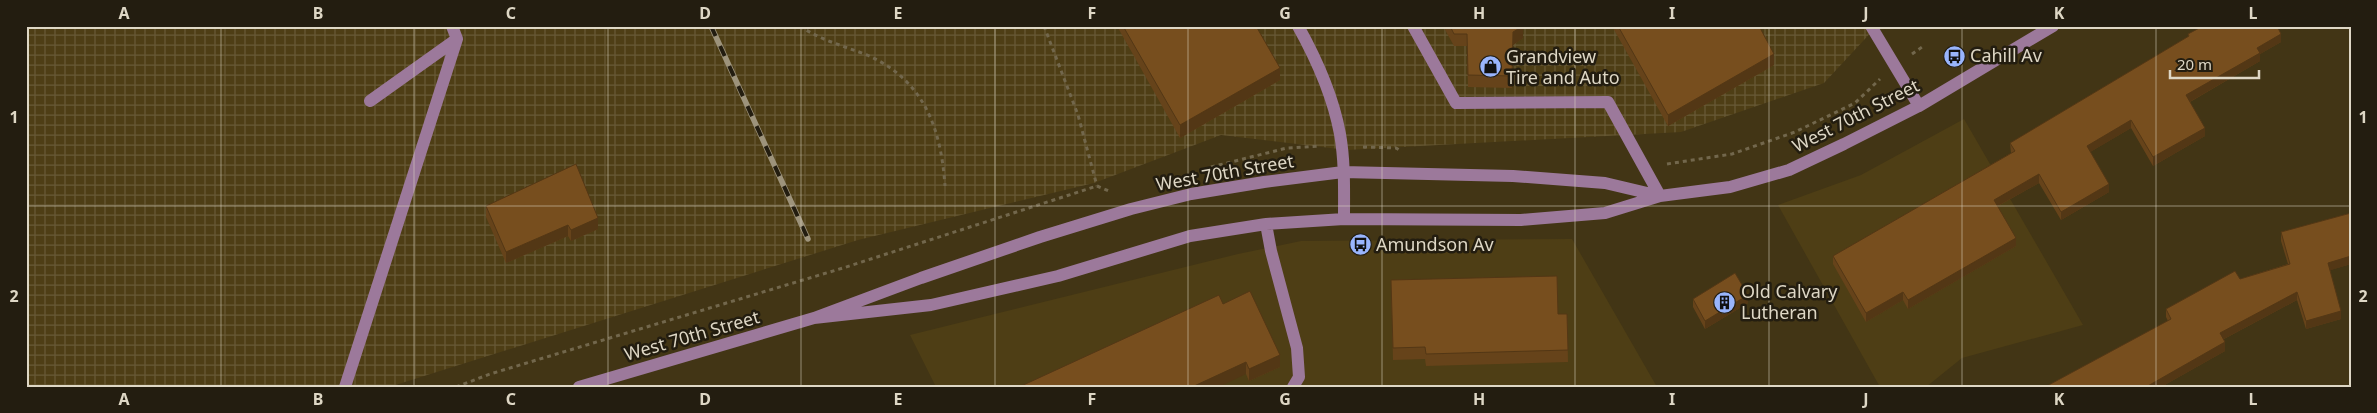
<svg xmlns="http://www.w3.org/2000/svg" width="2377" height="413" font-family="'Noto Sans',sans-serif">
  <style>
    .built { fill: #4e3e15 }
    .industrial { fill: url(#industrial-grid) }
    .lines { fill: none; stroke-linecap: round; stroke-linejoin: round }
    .path { stroke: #72674c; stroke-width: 3; stroke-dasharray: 4 4; stroke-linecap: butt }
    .minor { stroke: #9c799b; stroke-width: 12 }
    .rail-casing { stroke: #9d937b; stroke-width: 5.5 }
    .rail { stroke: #231d10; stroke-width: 4; stroke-dasharray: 11; stroke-linecap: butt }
    .wall { fill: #66431a }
    .shaded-wall { fill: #533715 }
    .building { fill: #774e1e; stroke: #533715 }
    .grid { fill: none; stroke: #ded7c5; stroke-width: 1; stroke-opacity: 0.55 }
    .labels { text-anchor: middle; stroke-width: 5; stroke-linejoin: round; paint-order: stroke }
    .poi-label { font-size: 18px; fill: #ded7c5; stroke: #231d10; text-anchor: start }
    .street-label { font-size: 18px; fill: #ded7c5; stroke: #231d10 }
    .neatline { fill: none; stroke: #ded7c5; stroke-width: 2 }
    .grid-label { font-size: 16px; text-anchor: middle; font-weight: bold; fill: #ded7c5 }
  </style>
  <defs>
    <pattern id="industrial-grid" width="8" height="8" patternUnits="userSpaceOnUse" patternTransform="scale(1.25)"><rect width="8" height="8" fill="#4e3e15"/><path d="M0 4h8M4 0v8" fill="none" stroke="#675936"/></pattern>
  </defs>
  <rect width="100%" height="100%" fill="#423515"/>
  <path class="built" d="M1964 119 2083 325 1962 358 1926 387H1880L1778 205 1861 175Z
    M1572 239 1657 387H936L910 335 1238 254 1301 241Z"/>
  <path class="industrial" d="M26 26H1877L1824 83 1681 132 1347 150 1221 135 1094 183 858 240 389 387H26Z"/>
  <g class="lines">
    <path class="path" d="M800 26C820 40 844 46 867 55 924 80 941 128 945 186
      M1044 26 1078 115 1097 186
      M1912 54 1922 47
      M1363 147 1396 148 1401 151
      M1667 164 1732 154 1795 132 1855 103 1880 79
      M1211 167 1287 148 1319 146
      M1097 186 1111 192
      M456 387 490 374 843 268 1097 186"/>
    <path class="minor" d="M1298 26C1317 60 1333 96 1340 134 1345 162 1344 191 1344 219
      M1413 26 1456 103 1608 102 1660 196
      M1871 26 1919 106
      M370 101 457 39
      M1266 224 1271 251 1297 348 1299 377 1293 387
      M814 318 931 305 1058 276 1190 236 1266 224 1344 219 1521 220 1605 213 1660 196 1730 187 1789 170 1844 144 1919 106 2053 26
      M345 387 457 39 452 26
      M579 387 814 318 921 278 1040 237 1131 209 1191 194 1264 182 1343 172 1513 176 1605 183 1660 196"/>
    <defs>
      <path id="rail" d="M711 26 808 239"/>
    </defs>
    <use href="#rail" class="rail-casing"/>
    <use href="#rail" class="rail"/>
  </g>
  <path class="wall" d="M1117 26H1256L1280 80 1180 138Z
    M1443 26H1523V38L1513 45 1512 88 1468 87 1467 46H1454Z
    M1612 26H1759L1774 65 1668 126Z
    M2188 34 2281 42 2260 54V61L2190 102 2205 136 2153 166 2131 128 2090 152 2109 192 2061 220 2039 183 1998 206 2016 246 1908 309 1903 300 1866 322 1833 264V256L2011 153 2010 143 2188 37Z
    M486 206 598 229 571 241 568 236 506 263 486 217Z
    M2351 213V264L2330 270 2341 319 2306 329 2297 300 2224 339 2225 351 2161 387H2045L2168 321 2166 317V309L2240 279 2288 264 2281 241V232Z
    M1391 280 1558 314H1567L1568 362 1426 366 1425 359 1393 360Z
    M1693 299 1748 303 1705 329 1693 307Z
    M1223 304 1280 367 1249 381 1246 374Z"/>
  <path class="shaded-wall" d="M1523 26V38L1513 45 1512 88 1513 32Z
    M2281 34V42L2260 54V61L2186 104V95L2257 48Z
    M1774 54V65L1668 126V115Z
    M1280 68V80L1180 138V125Z
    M2131 120V128L2087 154V146Z
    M2205 128V136L2153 166V157Z
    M2039 174V183L1994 208V200Z
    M2109 184V192L2061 220V212Z
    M598 218V229L571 241V230Z
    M568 225V236L506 263V252Z
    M2016 238V246L1908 309V300Z
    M2351 256V264L2328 271V263Z
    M1903 292V300L1866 322V313Z
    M2297 292V300L2220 341V333Z
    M1748 295V303L1705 329V321Z
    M2341 311V319L2306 329V321Z
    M2225 342V351L2161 387H2146Z
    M1280 355V367L1249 381V369Z
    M1246 362V374L1219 387H1192Z"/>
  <path class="building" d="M1123 26H1256L1280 68 1180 125Z
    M1450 26H1523L1513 32 1512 76 1468 75 1467 34H1454Z
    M1618 26H1759L1774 54 1668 115Z
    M2203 26H2277L2281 34 2257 48 2260 53 2186 95 2205 128 2153 157 2131 120 2087 146 2109 184 2061 212 2039 174 1994 200 2016 238 1908 300 1903 292 1866 313 1833 256 2015 151 2010 143 2189 36 2188 34Z
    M576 164 598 218 571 230 568 225 506 252 486 206Z
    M2351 213V238H2350L2351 243V256L2328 263 2341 311 2306 321 2297 292 2220 333 2225 342 2146 387H2045L2171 319 2166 309 2235 271 2240 279 2290 264 2281 232Z
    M1735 273 1748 295 1705 321 1693 299Z
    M1557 276 1558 314H1567L1568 350 1426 354 1425 347 1393 348 1391 280Z
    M1250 291 1280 355 1249 369 1246 362 1192 387H1019L1219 295 1223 304Z"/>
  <path class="grid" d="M221 26V387M414 26V387M608 26V387M801 26V387M995 26V387M1188 26V387M1382 26V387M1575 26V387M1769 26V387M1962 26V387M2156 26V387M26 206H2351"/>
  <defs>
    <symbol id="bus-disc" viewBox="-11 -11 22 22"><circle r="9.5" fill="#99b5fd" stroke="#231d10"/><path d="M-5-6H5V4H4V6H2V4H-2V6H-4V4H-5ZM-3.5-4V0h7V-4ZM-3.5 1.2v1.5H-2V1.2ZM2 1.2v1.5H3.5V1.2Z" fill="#111"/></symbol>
    <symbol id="shop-disc" viewBox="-11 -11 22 22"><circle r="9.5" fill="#99b5fd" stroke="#231d10"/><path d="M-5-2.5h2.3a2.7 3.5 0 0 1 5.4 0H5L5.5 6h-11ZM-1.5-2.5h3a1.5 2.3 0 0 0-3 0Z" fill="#111"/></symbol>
    <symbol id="building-disc" viewBox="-11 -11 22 22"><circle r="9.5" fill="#99b5fd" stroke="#231d10"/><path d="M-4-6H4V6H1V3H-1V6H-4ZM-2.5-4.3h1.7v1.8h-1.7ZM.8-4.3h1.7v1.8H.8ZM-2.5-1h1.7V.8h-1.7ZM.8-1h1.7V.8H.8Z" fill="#111"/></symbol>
  </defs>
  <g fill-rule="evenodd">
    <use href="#bus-disc" x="1942" y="44" width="25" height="25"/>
    <use href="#shop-disc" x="1478" y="54" width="25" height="25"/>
    <use href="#bus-disc" x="1348" y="232" width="25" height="25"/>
    <use href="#building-disc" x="1712" y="290" width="25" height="25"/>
  </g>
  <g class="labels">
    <g class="poi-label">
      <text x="1970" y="62">Cahill Av</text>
      <text x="1506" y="63">Grandview<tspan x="1506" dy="21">Tire and Auto</tspan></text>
      <text x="1376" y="251">Amundson Av</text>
      <text x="1741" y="298">Old Calvary<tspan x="1741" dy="21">Lutheran</tspan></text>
    </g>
    <g class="street-label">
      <text transform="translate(1856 116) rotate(-27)" y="6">West 70th Street</text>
      <text transform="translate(1225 173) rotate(-10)" y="6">West 70th Street</text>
      <text transform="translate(692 336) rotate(-16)" y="6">West 70th Street</text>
    </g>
  </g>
  <rect width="2377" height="413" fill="none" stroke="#231d10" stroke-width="55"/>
  <path d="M2170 70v8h89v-8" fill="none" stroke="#ded7c5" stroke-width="2.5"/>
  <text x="2177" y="70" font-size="15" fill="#ded7c5" stroke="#231d10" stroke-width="4" paint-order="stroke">20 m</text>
  <rect x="28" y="28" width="2322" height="358" class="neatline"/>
  <g class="grid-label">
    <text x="124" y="19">A</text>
    <text x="318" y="19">B</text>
    <text x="511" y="19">C</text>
    <text x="705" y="19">D</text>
    <text x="898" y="19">E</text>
    <text x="1092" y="19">F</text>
    <text x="1285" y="19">G</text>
    <text x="1479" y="19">H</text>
    <text x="1672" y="19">I</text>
    <text x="1866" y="19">J</text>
    <text x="2059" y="19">K</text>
    <text x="2253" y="19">L</text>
    <text x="14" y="123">1</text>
    <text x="2363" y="123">1</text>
    <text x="14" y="302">2</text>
    <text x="2363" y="302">2</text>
    <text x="124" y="405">A</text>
    <text x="318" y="405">B</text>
    <text x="511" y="405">C</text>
    <text x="705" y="405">D</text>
    <text x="898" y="405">E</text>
    <text x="1092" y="405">F</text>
    <text x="1285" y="405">G</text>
    <text x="1479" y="405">H</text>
    <text x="1672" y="405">I</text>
    <text x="1866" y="405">J</text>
    <text x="2059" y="405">K</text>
    <text x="2253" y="405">L</text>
  </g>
</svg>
